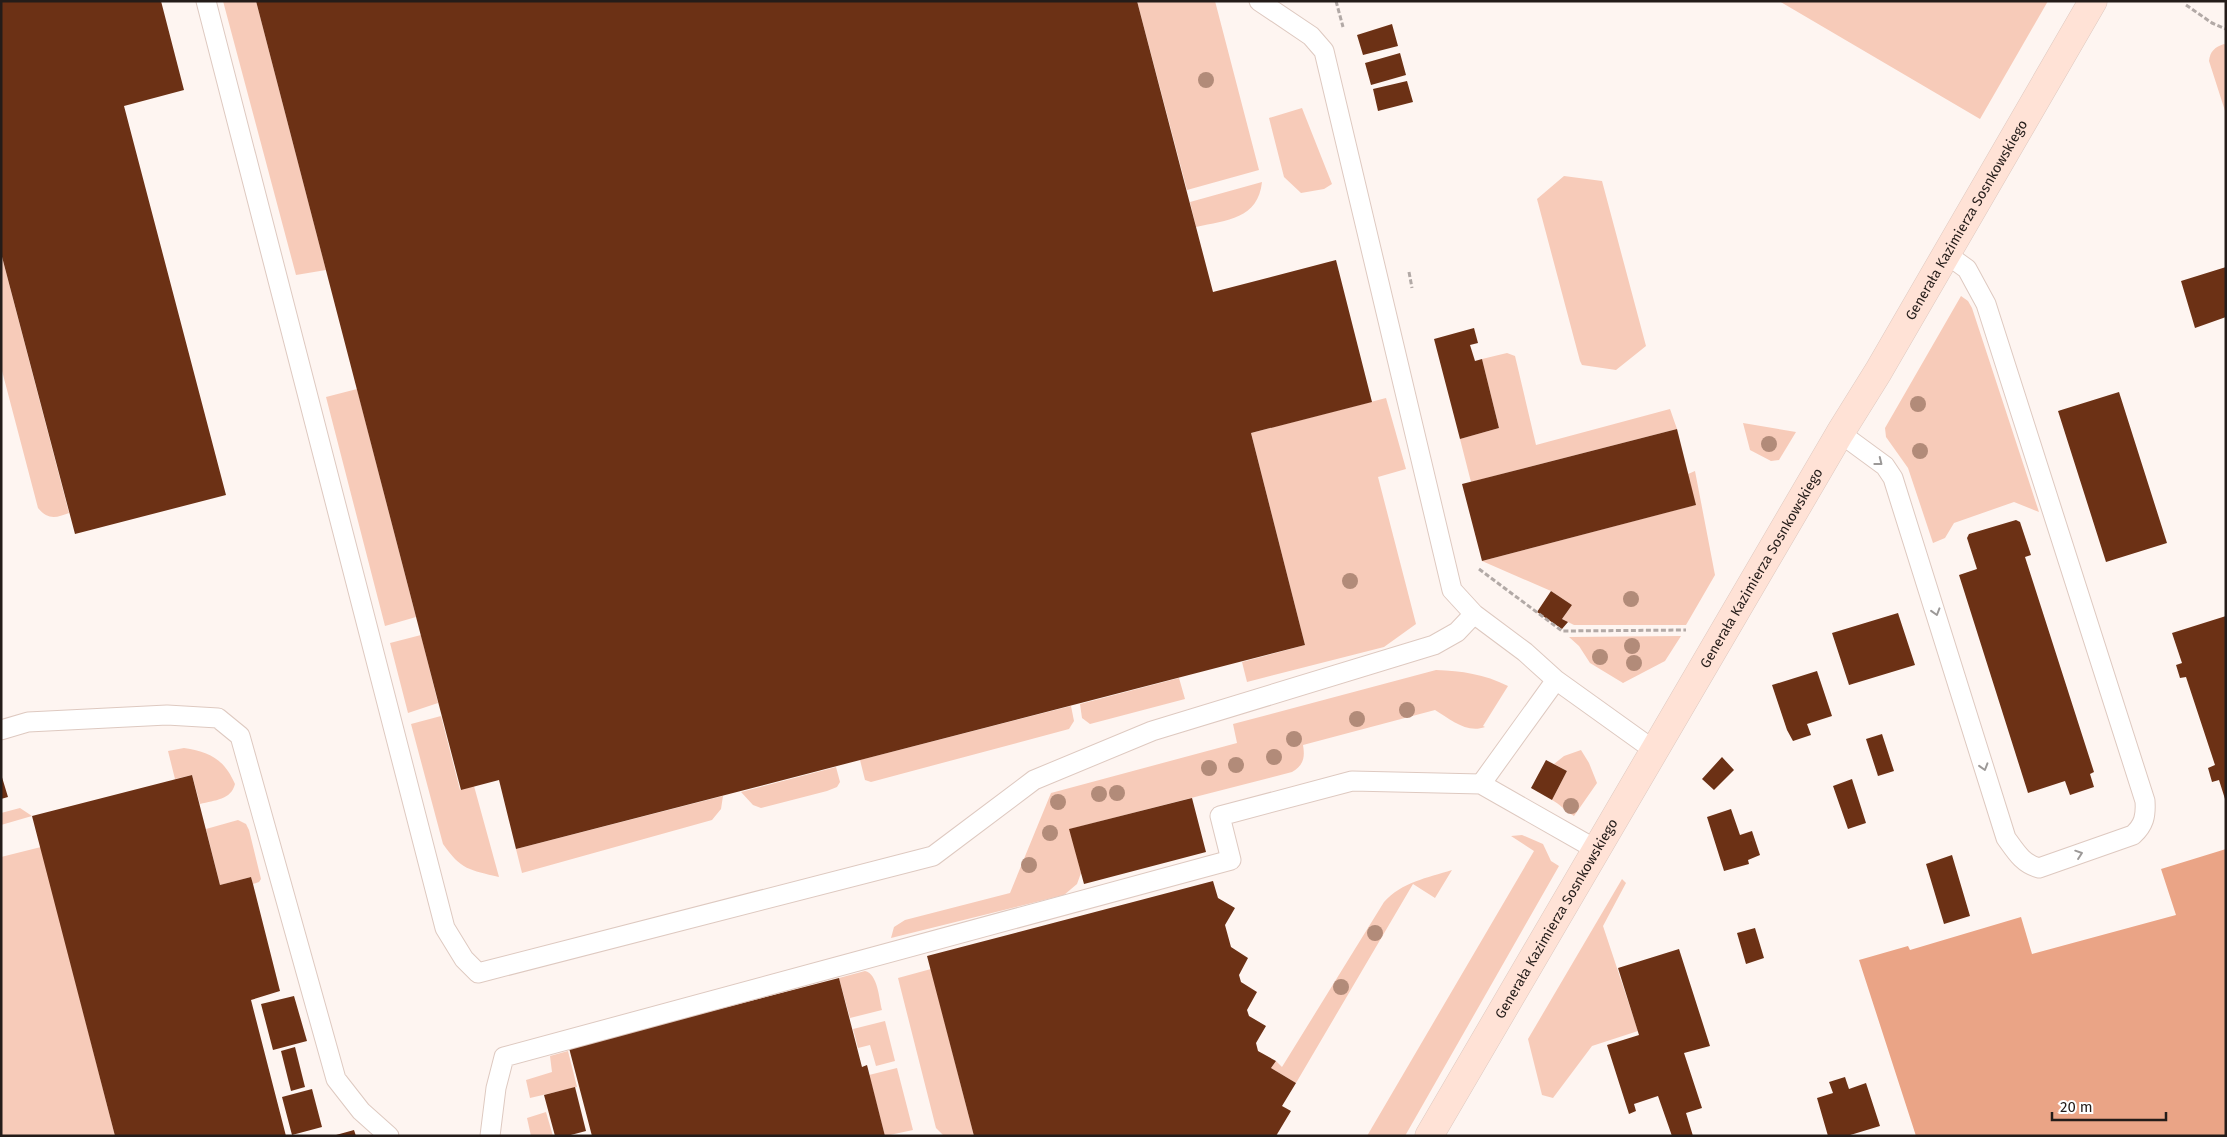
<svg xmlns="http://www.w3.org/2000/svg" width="2227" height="1137" font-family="'Fira Sans',sans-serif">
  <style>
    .green { fill: #f7cbb9 }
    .forest { fill: #eaa486 }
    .building { fill: #6c3115 }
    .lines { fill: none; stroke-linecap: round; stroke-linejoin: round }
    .lane-casing { stroke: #dec9c0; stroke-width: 21 }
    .secondary-casing { stroke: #dec9c0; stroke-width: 29 }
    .path { stroke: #b2a9a6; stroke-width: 3; stroke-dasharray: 5 2.5; stroke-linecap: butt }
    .lane { stroke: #fff; stroke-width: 19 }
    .secondary { stroke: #ffe2d6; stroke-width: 28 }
    .tree { fill: #b28b79 }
    .oneway { stroke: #9c9998 }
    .labels { text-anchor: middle; stroke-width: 5; stroke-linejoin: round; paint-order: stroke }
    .street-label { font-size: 14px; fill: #241c19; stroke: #fff }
  </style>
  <rect width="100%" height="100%" fill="#fef5f1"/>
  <path class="green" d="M223 1H256L326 270 296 275Z
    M1137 1H1215L1259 170 1187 190Z
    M1779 1H2048L1980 119Z
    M2224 44 2226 45V114L2209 61C2210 51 2215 47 2224 44Z
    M1302 108 1332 184 1324 189 1301 193 1284 177 1269 118Z
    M1564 176 1602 181 1646 346 1616 370 1582 365 1580 361 1537 199Z
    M1262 182C1258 219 1227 220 1196 227L1190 202Z
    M1 253 69 513C56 518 48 520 38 508L1 367Z
    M1961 296 1968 301 1972 308 2039 512 2014 502 1954 523 1945 538 1933 543 1908 468 1886 437 1885 428Z
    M1507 353 1515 356 1536 445 1670 409 1677 429 1471 482 1460 439 1499 428 1482 359Z
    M357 389 416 617 385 626 326 397Z
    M1386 398 1406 469 1378 477 1416 624 1384 647 1247 682 1242 662 1305 645 1251 433Z
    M1743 423 1796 432 1779 460 1771 461 1750 450Z
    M1695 471 1715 575 1686 625H1574L1562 619 1572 605 1551 591 1482 561 1695 505 1688 474Z
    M421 635 438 703 408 713 390 643Z
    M1681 636 1665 661 1623 683 1590 663 1579 646 1569 637Z
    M1436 670C1462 671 1484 674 1508 686L1483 726 1485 727C1467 734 1450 719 1435 710L1303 745C1305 757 1304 765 1292 772L1070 829 1081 873 1077 884 1064 895 891 938 894 927 905 920 1010 893 1051 793 1237 743 1233 724Z
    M1179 678 1185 699 1090 724 1082 718 1080 704Z
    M1071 706 1074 721 1069 729 871 782 865 780 860 760Z
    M441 716 460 790 474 786 499 877C470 870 461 870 443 844L411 724Z
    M184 748C210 752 224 759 235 784 231 800 215 800 200 804L192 775 175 779 168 751Z
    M1581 750 1589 763 1597 783 1574 816C1565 811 1560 804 1552 800L1567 771 1554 764 1564 756Z
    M836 767 840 782 837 787 827 791 761 808 753 805 741 792Z
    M723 796 721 809 712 820 522 873 516 849Z
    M20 808 32 816 1 825V813Z
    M238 820 246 824 249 830 261 879 259 882 253 884 251 877 220 885 206 829Z
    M1522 835 1543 844 1551 861 1559 866 1405 1136H1367L1534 851 1511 836Z
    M41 847 115 1136H1V857Z
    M1452 870 1435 898 1413 884 1296 1083 1271 1068 1276 1061 1282 1067 1384 902C1402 882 1427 878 1452 870Z
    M1622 879 1626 883 1603 926 1638 1031 1592 1046 1553 1098 1542 1095 1528 1039Z
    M931 969 974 1136H944L936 1128 898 978Z
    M865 971C878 974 879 999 882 1010L850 1018 839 978Z
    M885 1021 895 1061 876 1066 870 1045 858 1048 853 1029Z
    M568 1051 577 1087 530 1098 526 1080 552 1072 550 1056Z
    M897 1068 913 1130 885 1136 869 1075Z
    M546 1112 553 1136H531L527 1118Z"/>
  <path class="forest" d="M2226 849V1136H1916L1859 960 1908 946 1910 950 2021 917 2032 954 2176 915 2161 869Z"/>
  <path class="building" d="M1 1H161L184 90 124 106 226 495 75 534 1 253Z
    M256 1H1137L1213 292 1336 260 1372 402 1251 433 1305 645 516 849 499 780 461 790Z
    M1392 24 1398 46 1363 55 1357 35Z
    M1400 53 1406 75 1371 85 1365 63Z
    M1407 81 1413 102 1378 111 1373 89Z
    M2226 267V317L2195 328 2181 281Z
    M1474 328 1478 343 1470 345 1475 361 1482 359 1499 428 1460 439 1434 339Z
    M2119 392 2167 543 2106 562 2058 411Z
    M1677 429 1696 505 1482 561 1462 484Z
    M2016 520 2020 522 2031 555 2025 557 2094 772 2090 774 2094 787 2070 795 2065 781 2028 793 1959 575 1977 569 1967 538 1969 534Z
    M1551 591 1572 605 1562 619 1568 622 1562 629 1537 612Z
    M1898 613 1915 665 1849 685 1832 633Z
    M2226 616V799H2225L2219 780 2212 782 2208 768 2215 765 2186 677 2180 678 2176 665 2182 663 2172 633Z
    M1817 671 1832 716 1807 724 1811 735 1793 741 1787 730 1772 685Z
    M1882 734 1894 771 1878 776 1866 739Z
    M1722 757 1734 770 1714 790 1702 779Z
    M1546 760 1567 771 1552 800 1531 788Z
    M1 774 8 797 1 799Z
    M192 775 220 885 251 877 253 884 280 991 251 1000 286 1136H115L32 816Z
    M1852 779 1866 823 1848 829 1833 786Z
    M1192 798 1206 852 1084 884 1069 829Z
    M1731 809 1740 835 1752 831 1760 855 1748 860 1749 864 1724 871 1707 817Z
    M1952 855 1970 916 1944 924 1926 864Z
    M1213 881 1218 898 1235 908 1225 925 1231 947 1248 958 1239 975 1241 982 1257 992 1247 1010 1249 1016 1266 1026 1256 1043 1258 1051 1276 1061 1271 1068 1296 1083 1282 1106 1291 1111 1276 1136H974L927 956Z
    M1755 928 1764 958 1746 964 1737 933Z
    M1679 949 1710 1046 1684 1053 1702 1108 1686 1113 1693 1136H1672L1658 1096 1634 1104 1636 1111 1629 1114 1607 1045 1639 1035 1618 968Z
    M839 978 862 1067 867 1065 885 1136H592L569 1048Z
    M294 996 307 1041 273 1050 261 1004Z
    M295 1047 305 1087 291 1091 281 1051Z
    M1845 1077 1849 1089 1866 1083 1880 1126 1847 1136H1828L1817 1098 1833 1093 1829 1082Z
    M575 1087 586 1131 567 1136H555L544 1095Z
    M312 1089 322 1127 292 1135 282 1097Z
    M354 1130 356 1136H336V1135Z"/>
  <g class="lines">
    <defs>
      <path id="lane" d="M206 1 445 928 464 959 478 973 933 856 1034 780 1152 731 1434 645 1457 632 1474 614
        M1259 1 1311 36 1324 51 1452 590 1474 614 1525 652 1556 680 1655 751
        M1840 433 1885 466 1893 478 2006 838C2016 852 2023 864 2039 868L2133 835C2144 825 2146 816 2145 801L1986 304 1967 269 1945 253
        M1 730 28 722 167 715 218 718 240 736 336 1079 361 1111 389 1136
        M1481 784 1597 850
        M490 1136 496 1088 504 1057 1231 860 1220 816 1352 781 1481 784 1556 680"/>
      <g id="secondary">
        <path id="s1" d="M1429 1136 1840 433 1878 372 2093 1"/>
      </g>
    </defs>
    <use href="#lane" class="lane-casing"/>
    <use href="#secondary" class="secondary-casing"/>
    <path class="path" d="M1336 1 1343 27
      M2186 5 2212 23 2226 29
      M1409 272 1412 288
      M1479 569 1562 631 1686 630"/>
    <use href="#lane" class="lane"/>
    <use href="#secondary" class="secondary"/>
  </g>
  <g class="tree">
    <circle cx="1206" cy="80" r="8"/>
    <circle cx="1918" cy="404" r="8"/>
    <circle cx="1769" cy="444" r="8"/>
    <circle cx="1920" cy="451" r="8"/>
    <circle cx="1350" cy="581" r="8"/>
    <circle cx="1631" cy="599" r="8"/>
    <circle cx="1632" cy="646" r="8"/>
    <circle cx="1600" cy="657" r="8"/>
    <circle cx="1634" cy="663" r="8"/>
    <circle cx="1407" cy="710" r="8"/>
    <circle cx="1357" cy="719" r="8"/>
    <circle cx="1294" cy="739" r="8"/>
    <circle cx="1274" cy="757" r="8"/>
    <circle cx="1236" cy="765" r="8"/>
    <circle cx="1209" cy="768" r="8"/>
    <circle cx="1117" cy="793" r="8"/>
    <circle cx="1099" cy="794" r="8"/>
    <circle cx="1058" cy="802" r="8"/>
    <circle cx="1571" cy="806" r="8"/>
    <circle cx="1050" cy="833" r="8"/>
    <circle cx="1029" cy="865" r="8"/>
    <circle cx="1375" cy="933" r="8"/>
    <circle cx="1341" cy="987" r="8"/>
  </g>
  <defs><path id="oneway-chevron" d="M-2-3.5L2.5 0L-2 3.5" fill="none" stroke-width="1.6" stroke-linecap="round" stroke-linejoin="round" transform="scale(1.25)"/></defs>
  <g class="oneway">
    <use href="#oneway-chevron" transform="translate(1879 462) rotate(38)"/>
    <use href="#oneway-chevron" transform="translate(1936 612) rotate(73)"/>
    <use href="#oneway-chevron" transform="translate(1984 767) rotate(73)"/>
    <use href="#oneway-chevron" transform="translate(2079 854) rotate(-19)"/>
  </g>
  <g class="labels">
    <g class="street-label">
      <text dy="5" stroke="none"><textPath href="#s1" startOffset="1062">Generała Kazimierza Sosnkowskiego</textPath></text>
      <text dy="5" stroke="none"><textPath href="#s1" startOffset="658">Generała Kazimierza Sosnkowskiego</textPath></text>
      <text dy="5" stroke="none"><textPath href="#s1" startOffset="252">Generała Kazimierza Sosnkowskiego</textPath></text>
    </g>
  </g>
  <rect width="2227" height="1137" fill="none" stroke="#241c19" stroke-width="5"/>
  <path d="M2052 1112v8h114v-8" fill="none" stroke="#241c19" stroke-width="2.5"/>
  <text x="2060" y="1112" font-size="15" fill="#241c19" stroke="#ffffff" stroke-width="4" paint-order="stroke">20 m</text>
</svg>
